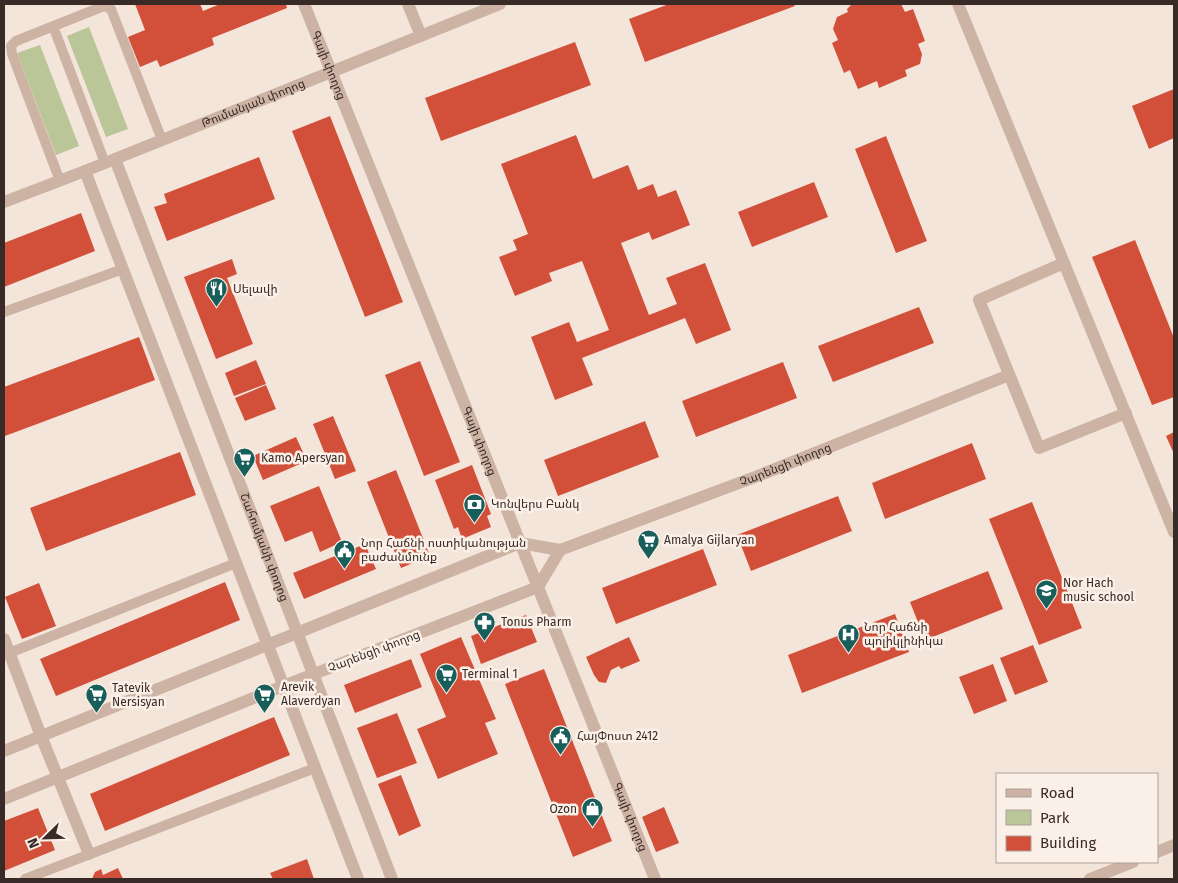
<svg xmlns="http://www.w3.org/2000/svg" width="1178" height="883" font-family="'Fira Sans','Noto Sans Armenian',sans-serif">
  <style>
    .green { fill: #bac598 }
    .building { fill: #d24f3a }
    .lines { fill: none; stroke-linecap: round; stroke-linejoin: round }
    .service { stroke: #cdb3a4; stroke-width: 10 }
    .minor { stroke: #cdb3a4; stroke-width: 12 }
    .tertiary { stroke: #cdb3a4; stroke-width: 12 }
    .labels { text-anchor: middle; stroke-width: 5; stroke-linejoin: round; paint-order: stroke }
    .street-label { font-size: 12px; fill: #382a27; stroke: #fbf0e7 }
    .poi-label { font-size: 12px; fill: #382a27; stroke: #fbf0e7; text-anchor: start }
  </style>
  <rect width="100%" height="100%" fill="#f4e5da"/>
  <path class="green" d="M89 27 128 129 106 137 67 36Z
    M40 45 79 146 56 155 17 53Z"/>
  <path class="building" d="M135 4H200L203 11 220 4H286L287 8 212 38 214 45 160 67 157 60 140 67 128 37 145 30Z
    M669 4H794L795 6 645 62 629 19Z
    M852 4H901L905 12 913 9 925 41 918 44 922 54 920 64 905 70 907 76 879 88 877 81 858 89 850 70 844 73 832 43 838 40 833 29 837 17 848 12 847 9Z
    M575 42 591 85 441 141 425 98Z
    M1174 89V138L1149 149 1132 106Z
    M330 116 403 302 365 317 292 131Z
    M576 135 593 179 628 165 638 190 653 184 658 197 676 190 690 225 652 240 649 232 621 243 649 315 677 304 666 278 705 263 731 330 696 344 685 318 582 358 593 385 555 400 531 337 569 322 577 342 609 330 582 261 549 273 552 281 515 296 499 257 517 250 513 240 528 234 501 164Z
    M886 136 927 241 896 253 855 149Z
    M259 157 275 199 167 241 154 207 167 203 164 194Z
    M814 182 828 217 752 247 738 212Z
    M81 213 95 251 4 287V243Z
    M1135 240 1174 338V397L1152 405 1092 257Z
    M232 259 237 274 227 278 253 344 216 359 184 277Z
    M919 307 934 343 833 382 818 346Z
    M139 337 155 380 5 436 4 431V387Z
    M256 360 266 384 234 396 225 373Z
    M420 361 460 462 424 476 385 375Z
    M783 362 797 398 696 437 682 401Z
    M266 385 276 409 245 421 235 398Z
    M333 416 356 471 335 479 313 424Z
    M645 421 659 457 558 496 544 460Z
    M1174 432V454L1166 436Z
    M296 437 307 461 263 480 253 456Z
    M972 443 986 479 885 519 872 483Z
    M180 452 196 495 46 551 30 508Z
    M472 465 491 514 487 516 491 527 462 539 458 527 454 529 435 480Z
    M396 470 430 556 401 568 367 482Z
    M319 486 342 542 320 552 312 531 285 542 270 506Z
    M838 496 852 531 751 571 737 535Z
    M1032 502 1082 628 1039 645 989 519Z
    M365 544 376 569 304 599 293 573Z
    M703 549 717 585 616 624 602 588Z
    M988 571 1003 609 925 640 910 602Z
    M225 582 240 620 56 696 40 659Z
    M39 583 56 626 22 639 5 597Z
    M895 614 909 652 802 693 788 655Z
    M526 615 537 642 481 664 471 636Z
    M461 637 496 719 485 723 498 754 438 779 417 729 446 717 420 654Z
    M629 637 640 661 621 669 619 666 611 670 606 683 599 682 594 675 586 657Z
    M1033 645 1048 682 1015 695 1000 658Z
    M411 659 422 687 355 713 344 685Z
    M993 664 1007 701 974 714 959 677Z
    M544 669 612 841 573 857 505 684Z
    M397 713 417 763 377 778 357 728Z
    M274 717 290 755 105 831 90 794Z
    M401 775 421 826 399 836 378 784Z
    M664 807 679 843 656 852 642 817Z
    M38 808 55 850 4 871V821Z
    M307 859 314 879H273L270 873Z
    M118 868 123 879H92L95 872 101 869 103 875Z"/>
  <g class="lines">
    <path class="service" d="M53 26 105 163
      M60 181 12 54 11 46 16 41 104 6 111 9 162 140
      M4 312 123 269
      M4 655 236 563
      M25 879 315 768"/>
    <g class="minor">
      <path id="s1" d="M304 4 655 879"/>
      <path d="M408 4 421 36"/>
      <path d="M958 4 1174 532"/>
      <path id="s2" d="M4 202 85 171 500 4"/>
      <path d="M1064 263 979 300 1039 448 1126 413"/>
      <path id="s3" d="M560 550 755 477 1009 375"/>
      <path d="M4 639 41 736 89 854"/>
    </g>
    <g class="tertiary">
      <path id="s4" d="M115 159 392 879"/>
      <path d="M85 171 358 879"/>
      <path d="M4 751 520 543 560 550 538 587 283 686 4 799"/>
      <path d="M1157 852 1174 845"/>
      <path d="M1090 879 1133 862"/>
    </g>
  </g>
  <defs>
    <symbol id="restaurant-pin" viewBox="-11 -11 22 30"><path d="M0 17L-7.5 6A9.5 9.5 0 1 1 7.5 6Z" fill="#185e5b" stroke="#fbf0e7"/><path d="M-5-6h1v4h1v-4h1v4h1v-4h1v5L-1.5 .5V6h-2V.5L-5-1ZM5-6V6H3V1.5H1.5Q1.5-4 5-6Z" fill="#fff"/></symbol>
    <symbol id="supermarket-pin" viewBox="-11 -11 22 30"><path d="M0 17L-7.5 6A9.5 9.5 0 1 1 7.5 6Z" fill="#185e5b" stroke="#fbf0e7"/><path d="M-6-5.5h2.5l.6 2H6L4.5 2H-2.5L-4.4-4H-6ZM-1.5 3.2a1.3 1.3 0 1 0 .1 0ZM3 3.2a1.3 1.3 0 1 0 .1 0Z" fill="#fff"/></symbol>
    <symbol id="bank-pin" viewBox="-11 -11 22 30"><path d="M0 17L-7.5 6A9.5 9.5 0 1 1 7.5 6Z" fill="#185e5b" stroke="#fbf0e7"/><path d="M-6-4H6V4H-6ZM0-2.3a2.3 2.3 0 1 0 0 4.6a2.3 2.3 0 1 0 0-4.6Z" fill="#fff"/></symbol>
    <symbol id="civic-pin" viewBox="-11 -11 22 30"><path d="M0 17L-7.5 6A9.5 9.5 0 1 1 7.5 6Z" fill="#185e5b" stroke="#fbf0e7"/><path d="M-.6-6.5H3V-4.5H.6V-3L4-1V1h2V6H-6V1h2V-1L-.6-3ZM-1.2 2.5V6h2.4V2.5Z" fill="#fff"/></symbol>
    <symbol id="school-pin" viewBox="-11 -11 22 30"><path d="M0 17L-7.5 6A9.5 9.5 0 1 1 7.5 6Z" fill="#185e5b" stroke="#fbf0e7"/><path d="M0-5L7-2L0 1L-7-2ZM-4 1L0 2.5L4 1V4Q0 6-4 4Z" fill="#fff"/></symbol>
    <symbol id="pharmacy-pin" viewBox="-11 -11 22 30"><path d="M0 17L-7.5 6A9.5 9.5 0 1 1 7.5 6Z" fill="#185e5b" stroke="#fbf0e7"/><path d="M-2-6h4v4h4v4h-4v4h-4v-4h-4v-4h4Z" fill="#fff"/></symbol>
    <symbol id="hospital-pin" viewBox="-11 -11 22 30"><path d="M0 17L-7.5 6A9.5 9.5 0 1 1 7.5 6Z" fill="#185e5b" stroke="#fbf0e7"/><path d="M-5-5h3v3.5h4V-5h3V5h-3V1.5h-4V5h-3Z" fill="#fff"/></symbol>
    <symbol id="shop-pin" viewBox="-11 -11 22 30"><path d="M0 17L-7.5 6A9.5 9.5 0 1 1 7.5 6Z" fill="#185e5b" stroke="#fbf0e7"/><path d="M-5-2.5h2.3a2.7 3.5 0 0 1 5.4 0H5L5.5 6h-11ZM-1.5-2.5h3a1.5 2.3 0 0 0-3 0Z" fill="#fff"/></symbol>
  </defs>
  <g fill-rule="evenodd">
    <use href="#restaurant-pin" x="204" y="276" width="25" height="34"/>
    <use href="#supermarket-pin" x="232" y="446" width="25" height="34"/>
    <use href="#bank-pin" x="462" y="492" width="25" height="34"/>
    <use href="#supermarket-pin" x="636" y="528" width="25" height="34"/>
    <use href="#civic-pin" x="332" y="538" width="25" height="34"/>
    <use href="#school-pin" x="1034" y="578" width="25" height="34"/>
    <use href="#pharmacy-pin" x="472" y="610" width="25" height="34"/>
    <use href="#hospital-pin" x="836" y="622" width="25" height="34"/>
    <use href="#supermarket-pin" x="434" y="662" width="25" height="34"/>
    <use href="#supermarket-pin" x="252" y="682" width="25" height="34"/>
    <use href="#supermarket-pin" x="84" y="682" width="25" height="34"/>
    <use href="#civic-pin" x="548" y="724" width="25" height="34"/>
    <use href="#shop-pin" x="580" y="796" width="25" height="34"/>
  </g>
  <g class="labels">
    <g class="street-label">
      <text dy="4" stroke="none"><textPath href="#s1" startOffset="66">Գայի փողոց</textPath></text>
      <text dy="4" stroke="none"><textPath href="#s2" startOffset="268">Թումանյան փողոց</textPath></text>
      <text dy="4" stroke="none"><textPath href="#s1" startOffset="471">Գայի փողոց</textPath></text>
      <text dy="4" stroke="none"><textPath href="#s3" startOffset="241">Չարենցի փողոց</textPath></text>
      <text dy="4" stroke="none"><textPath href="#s4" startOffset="416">Շահումյանի փողոց</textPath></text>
      <text transform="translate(374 651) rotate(-21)" y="4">Չարենցի փողոց</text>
      <text dy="4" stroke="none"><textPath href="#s1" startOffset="876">Գայի փողոց</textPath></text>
    </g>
    <g class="poi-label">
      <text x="233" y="293">Սելավի</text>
      <text x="261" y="462">Kamo Apersyan</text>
      <text x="491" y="508">Կոնվերս Բանկ</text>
      <text x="664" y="544">Amalya Gijlaryan</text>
      <text x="361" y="547">Նոր Հաճնի ոստիկանության<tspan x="361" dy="14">բաժանմունք</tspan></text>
      <text x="1063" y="587">Nor Hach<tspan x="1063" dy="14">music school</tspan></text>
      <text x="501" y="626">Tonus Pharm</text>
      <text x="864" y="631">Նոր Հաճնի<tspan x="864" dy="14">պոլիկլինիկա</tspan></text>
      <text x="462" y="678">Terminal 1</text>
      <text x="281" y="691">Arevik<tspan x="281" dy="14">Alaverdyan</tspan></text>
      <text x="112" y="692">Tatevik<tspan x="112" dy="14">Nersisyan</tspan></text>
      <text x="577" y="740">ՀայՓոստ 2412</text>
      <text x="577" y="813" text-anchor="end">Ozon</text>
    </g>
  </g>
  <rect width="1178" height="883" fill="none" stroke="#382a27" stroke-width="10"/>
  <rect x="996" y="773" width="162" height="90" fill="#fbf0e7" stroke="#ada19a"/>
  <rect x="1006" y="789" width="25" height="8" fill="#cdb3a4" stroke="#ada19a"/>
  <text x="1040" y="798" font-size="15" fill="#382a27">Road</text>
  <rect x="1006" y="810" width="25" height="15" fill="#bac598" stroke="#ada19a"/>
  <text x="1040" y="823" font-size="15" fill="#382a27">Park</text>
  <rect x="1006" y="836" width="25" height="15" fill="#d24f3a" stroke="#ada19a"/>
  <text x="1040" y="848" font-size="15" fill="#382a27">Building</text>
  <g transform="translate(45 838) rotate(247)" stroke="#fbf0e7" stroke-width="4" paint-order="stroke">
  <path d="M0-4L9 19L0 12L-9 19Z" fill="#382a27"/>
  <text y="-8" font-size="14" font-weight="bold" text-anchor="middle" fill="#382a27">N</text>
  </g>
</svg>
